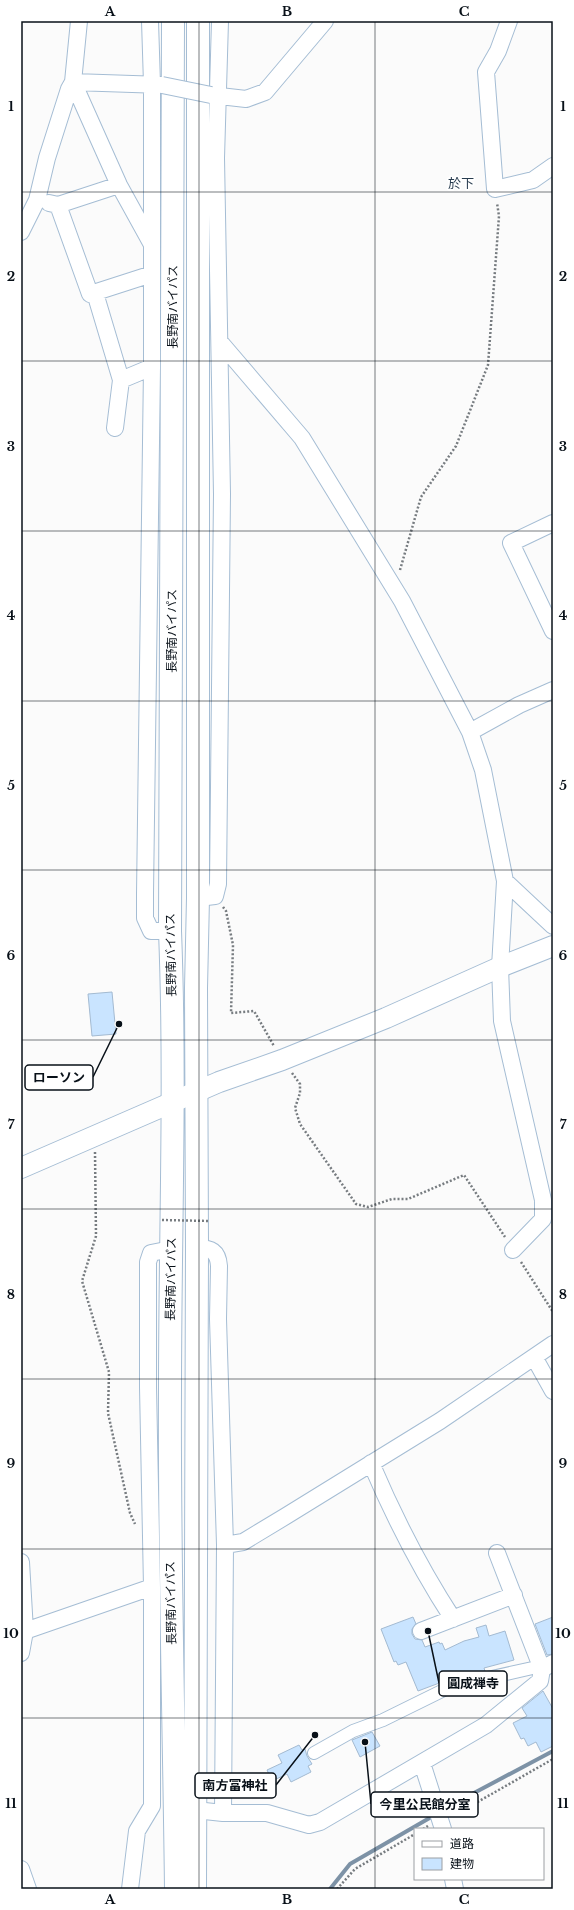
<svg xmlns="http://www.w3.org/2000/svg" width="574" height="1910" font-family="'Libre Baskerville','Noto Sans JP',serif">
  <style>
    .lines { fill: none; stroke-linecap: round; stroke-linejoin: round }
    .stream { stroke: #7d92a6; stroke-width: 4 }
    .building { fill: #c9e4ff; stroke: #a3bad1 }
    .pedestrian-casing { stroke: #a5bdd4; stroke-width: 14 }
    .minor-casing { stroke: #a5bdd4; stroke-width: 18 }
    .tertiary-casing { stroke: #a5bdd4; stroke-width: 22 }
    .trunk-casing { stroke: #a5bdd4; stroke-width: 24 }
    .path { stroke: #777c80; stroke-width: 2.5; stroke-dasharray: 2 2; stroke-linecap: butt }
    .pedestrian { stroke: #fff; stroke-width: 12 }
    .minor { stroke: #fff; stroke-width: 16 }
    .tertiary { stroke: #fff; stroke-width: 20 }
    .trunk { stroke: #fff; stroke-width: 22 }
    .minor-bridge-casing { stroke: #a5bdd4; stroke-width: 18; stroke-linecap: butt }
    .path-bridge { stroke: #777c80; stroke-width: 2.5; stroke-dasharray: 2 2; stroke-linecap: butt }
    .minor-bridge { stroke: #fff; stroke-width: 16 }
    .grid { fill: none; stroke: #081018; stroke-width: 1; stroke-opacity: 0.55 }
    .labels { text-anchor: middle; stroke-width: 3.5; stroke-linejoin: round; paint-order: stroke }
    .street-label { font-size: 12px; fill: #081018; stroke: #fff }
    .neighbourhood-label { font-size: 13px; fill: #273b4e; stroke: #fff }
    .leader { fill: none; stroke: #081018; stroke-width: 1.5 }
    .callout-dot { fill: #081018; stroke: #fff; stroke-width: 1.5 }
    .callout { fill: #fff; stroke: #081018; stroke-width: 1.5 }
    .callout-label { font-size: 13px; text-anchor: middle; font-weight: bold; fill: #081018 }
    .neatline { fill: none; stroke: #081018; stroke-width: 1.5 }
    .grid-label { font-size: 13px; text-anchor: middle; font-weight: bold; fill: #081018 }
  </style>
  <rect width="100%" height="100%" fill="#fbfbfb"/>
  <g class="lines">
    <path class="stream" d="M442 1810 553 1751
      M330 1889 350 1864 433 1816"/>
  </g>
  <path class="building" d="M112 992 116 1034 92 1036 88 994Z
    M413 1617 416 1624 412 1629V1634L415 1639 422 1640 425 1647 439 1642 440 1644 442 1643 445 1650 464 1641 479 1637 476 1628 486 1625 489 1636 505 1631 514 1660 484 1668 485 1671 450 1679 418 1691 406 1662 398 1665 396 1661 394 1662 381 1629Z
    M553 1617V1654L547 1655 535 1624Z
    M543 1691 553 1709V1746L541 1752 536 1742 528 1746 524 1738 521 1739 513 1723 527 1716 522 1708Z
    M372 1732 380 1746 360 1757 352 1740Z
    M299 1745 302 1750 305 1749 307 1756 312 1764 308 1766 311 1772 291 1782 287 1774 272 1781 267 1770 282 1763 278 1755Z"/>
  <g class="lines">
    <defs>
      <path id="pedestrian" d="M314 1753 353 1731 383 1720 452 1686 537 1667 542 1669"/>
      <path id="minor" d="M79 21 73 82 162 85
        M150 21 152 84V367L145 894V918L151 931H170
        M509 21 498 51 486 72 495 189 533 180 553 166
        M73 82 119 185 151 243
        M211 95 246 99 265 92 325 21
        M49 203 58 205 119 185
        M58 205 90 294 152 274
        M21 232 37 200 47 158 69 89 73 82
        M95 293 121 380 115 428
        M220 342 302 438 402 601 470 732 483 770 505 881 500 967 502 1021 543 1200V1219L513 1250
        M121 380 152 367
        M553 523 511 543 553 631
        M470 732 519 705 553 690
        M505 881 553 926
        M198 898 215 896 218 884 222 494 216 158 220 21
        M197 1248C211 1248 218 1251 219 1266L218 1319 225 1545 223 1813
        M534 1357 553 1391
        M371 1463C394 1517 421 1570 453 1619
        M225 1545 243 1542 286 1516 440 1421 553 1344
        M497 1553 542 1669
        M21 1562 25 1631 21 1653
        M25 1631 152 1587
        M421 1631 514 1595
        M422 1763 443 1829
        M186 1809 223 1813H267L309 1825 320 1822 486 1725 540 1681 542 1669 553 1663
        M21 1869 28 1889
        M453 1879 455 1889
        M130 1889 137 1831 152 1806V1587L148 1387V1262L151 1253 171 1249"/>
      <path id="tertiary" d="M21 1168 219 1082 282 1060 386 1018 500 967 553 946"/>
      <path id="trunk" d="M173 21 170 931C176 1083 170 1236 170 1389 169 1555 174 1722 176 1889
        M195 1889 197 1248 196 988 198 898V21"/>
    </defs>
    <use href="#pedestrian" class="pedestrian-casing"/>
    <use href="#minor" class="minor-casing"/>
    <use href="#tertiary" class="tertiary-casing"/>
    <use href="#trunk" class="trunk-casing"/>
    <path class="path" d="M400 570 421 497 456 446 488 365 499 216 497 203
      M223 907 226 911 233 945 231 1013 254 1011 274 1046
      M292 1073 300 1084V1093L295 1108 300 1124 356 1204 368 1207 392 1199H408L464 1175 505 1237
      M95 1152 96 1236 82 1281 109 1372 108 1413 130 1513 135 1524
      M521 1262 553 1312
      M453 1816 553 1759
      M423 1829 428 1826
      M337 1889 355 1869 415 1834"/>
    <use href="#pedestrian" class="pedestrian"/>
    <use href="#minor" class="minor"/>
    <use href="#tertiary" class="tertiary"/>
    <use href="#trunk" class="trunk"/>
    <defs>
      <path id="minor-bridge" d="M162 85 211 95"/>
    </defs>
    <use href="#minor-bridge" class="minor-bridge-casing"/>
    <path class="path-bridge" d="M162 1220 210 1221"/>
    <use href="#minor-bridge" class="minor-bridge"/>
  </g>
  <path class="grid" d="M199 21V1889M375 21V1889M21 192H553M21 361H553M21 531H553M21 701H553M21 870H553M21 1040H553M21 1209H553M21 1379H553M21 1549H553M21 1718H553"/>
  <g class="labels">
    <g class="street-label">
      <text transform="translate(173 307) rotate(-90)" y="4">長野南バイパス</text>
      <text transform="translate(172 631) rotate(-90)" y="4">長野南バイパス</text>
      <text transform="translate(171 955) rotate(-91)" y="4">長野南バイパス</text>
      <text transform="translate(171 1279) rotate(-89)" y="4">長野南バイパス</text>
      <text transform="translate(171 1603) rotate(-91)" y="4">長野南バイパス</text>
    </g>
    <g class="neighbourhood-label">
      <text x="461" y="188">於下</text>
    </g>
  </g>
  <path class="leader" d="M119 1024L93 1077M428 1631L439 1683M315 1735L276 1785M365 1742L371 1804"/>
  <g class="callout-dot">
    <circle cx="119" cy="1024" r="4"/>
    <circle cx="428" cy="1631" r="4"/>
    <circle cx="315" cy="1735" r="4"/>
    <circle cx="365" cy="1742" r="4"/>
  </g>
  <g class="callout">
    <rect x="25" y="1065" width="68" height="25" rx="4"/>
    <rect x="439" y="1671" width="68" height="25" rx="4"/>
    <rect x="195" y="1773" width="81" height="25" rx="4"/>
    <rect x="371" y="1792" width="107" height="25" rx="4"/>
  </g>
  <g class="callout-label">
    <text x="59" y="1082">ローソン</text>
    <text x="473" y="1688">圓成禅寺</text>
    <text x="235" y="1790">南方冨神社</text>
    <text x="425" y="1809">今里公民館分室</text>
  </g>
  <rect width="574" height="1910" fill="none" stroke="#ffffff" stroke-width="44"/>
  <rect x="414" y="1828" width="130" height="52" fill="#ffffff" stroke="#9c9fa3"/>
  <rect x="422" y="1841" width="20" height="6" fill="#ffffff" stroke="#9c9fa3"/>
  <text x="450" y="1848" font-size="12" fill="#081018">道路</text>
  <rect x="422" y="1858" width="20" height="12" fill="#c9e4ff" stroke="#9c9fa3"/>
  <text x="450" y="1868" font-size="12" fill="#081018">建物</text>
  <rect x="22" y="22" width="530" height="1866" class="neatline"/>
  <g class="grid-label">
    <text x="110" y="16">A</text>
    <text x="287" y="16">B</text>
    <text x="464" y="16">C</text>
    <text x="11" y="111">1</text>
    <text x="563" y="111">1</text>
    <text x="11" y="281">2</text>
    <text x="563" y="281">2</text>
    <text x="11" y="451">3</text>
    <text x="563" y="451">3</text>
    <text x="11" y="620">4</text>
    <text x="563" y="620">4</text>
    <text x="11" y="790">5</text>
    <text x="563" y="790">5</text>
    <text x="11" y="960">6</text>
    <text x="563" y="960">6</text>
    <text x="11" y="1129">7</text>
    <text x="563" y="1129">7</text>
    <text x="11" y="1299">8</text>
    <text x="563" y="1299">8</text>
    <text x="11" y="1468">9</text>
    <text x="563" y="1468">9</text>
    <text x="11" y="1638">10</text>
    <text x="563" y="1638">10</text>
    <text x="11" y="1808">11</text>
    <text x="563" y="1808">11</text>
    <text x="110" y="1904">A</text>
    <text x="287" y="1904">B</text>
    <text x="464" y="1904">C</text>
  </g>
</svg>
